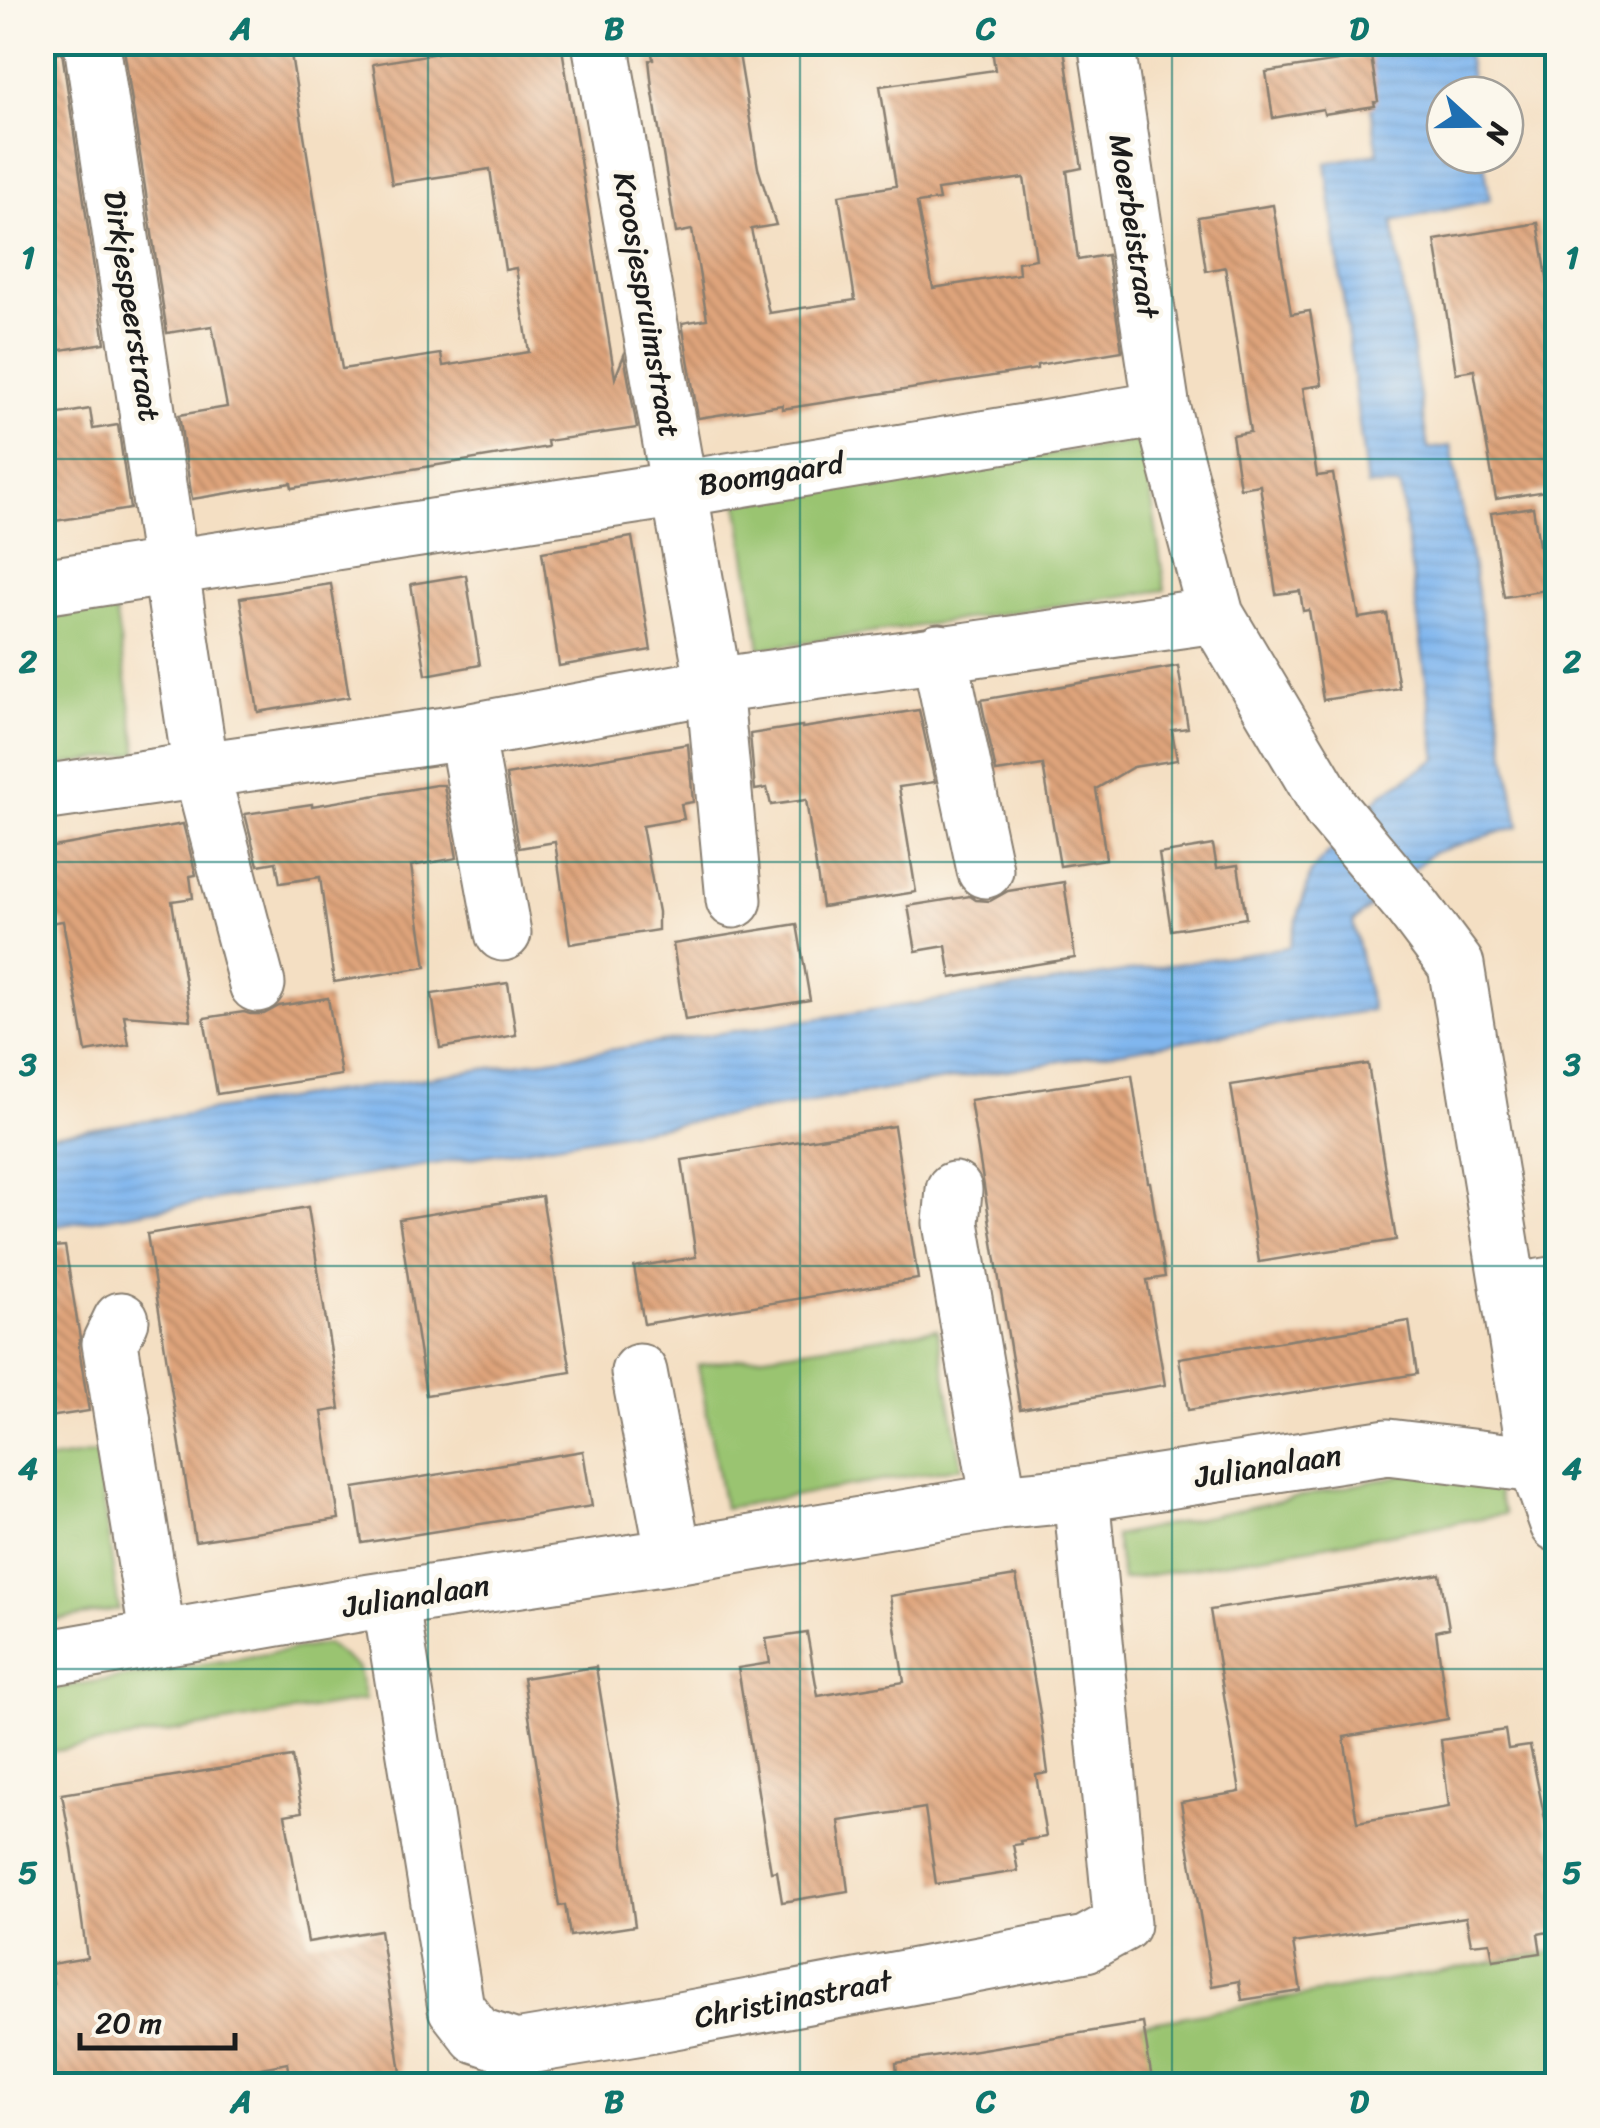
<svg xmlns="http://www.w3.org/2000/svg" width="1600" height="2128" font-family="Sriracha,sans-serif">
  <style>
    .green { fill: #9ac471; stroke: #5b7046; stroke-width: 2.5 }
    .water { fill: url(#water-rules); stroke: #4e6985; stroke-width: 2.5 }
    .building { fill: url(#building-back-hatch); fill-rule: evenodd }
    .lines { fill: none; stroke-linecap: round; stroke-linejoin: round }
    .street-casing { stroke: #887e70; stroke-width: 59 }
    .street { stroke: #fff; stroke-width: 55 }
    .grid { fill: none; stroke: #0f766e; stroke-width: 2.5; stroke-opacity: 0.55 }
    .labels { text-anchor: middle; stroke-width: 9; stroke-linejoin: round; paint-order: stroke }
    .street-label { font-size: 30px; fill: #1c1c1c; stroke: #fbf7ec }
    .neatline { fill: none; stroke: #0f766e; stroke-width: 4 }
    .grid-label { font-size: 32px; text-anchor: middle; font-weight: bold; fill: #0f766e }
  </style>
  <defs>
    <pattern id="water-rules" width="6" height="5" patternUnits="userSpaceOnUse" patternTransform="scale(2.5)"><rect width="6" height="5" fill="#80b6ee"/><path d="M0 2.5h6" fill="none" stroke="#6e9ccc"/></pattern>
    <pattern id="building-back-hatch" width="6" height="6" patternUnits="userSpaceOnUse" patternTransform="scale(2.5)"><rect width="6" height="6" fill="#dfa47b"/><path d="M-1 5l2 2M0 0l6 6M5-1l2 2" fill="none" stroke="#b48564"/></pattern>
  </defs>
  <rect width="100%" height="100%" fill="#fbf7ec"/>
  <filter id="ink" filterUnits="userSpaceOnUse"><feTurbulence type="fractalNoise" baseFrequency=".01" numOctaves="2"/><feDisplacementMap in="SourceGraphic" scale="20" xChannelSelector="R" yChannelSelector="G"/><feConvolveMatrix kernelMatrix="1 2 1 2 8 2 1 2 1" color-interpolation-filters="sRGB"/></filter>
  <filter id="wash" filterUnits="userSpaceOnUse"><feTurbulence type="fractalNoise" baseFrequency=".0048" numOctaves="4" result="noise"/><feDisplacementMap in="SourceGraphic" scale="40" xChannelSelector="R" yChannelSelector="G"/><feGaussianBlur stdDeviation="2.25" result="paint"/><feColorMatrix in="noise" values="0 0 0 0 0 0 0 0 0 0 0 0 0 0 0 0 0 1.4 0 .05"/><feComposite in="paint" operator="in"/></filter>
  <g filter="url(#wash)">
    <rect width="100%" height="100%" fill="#f4dfc3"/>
    <path class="green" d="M1143 440 1165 590 760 649 738 501Z
      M113 598 138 753 43 768V609Z
      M937 1329 962 1467 724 1508 698 1365Z
      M96 1453 119 1610 43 1622V1461Z
      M1435 1468 1495 1486 1505 1514 1122 1580 1115 1536Z
      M327 1644 358 1668 365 1700 43 1753V1690Z
      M1557 1951V2085H1153L1141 2024Z"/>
    <path class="water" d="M1361 43H1465L1474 95H1445V155H1483L1490 200 1393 222 1428 449 1451 446 1519 826 1432 853 1353 922 1372 1010 43 1228V1136L1289 947 1311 872 1382 794 1437 759 1400 486H1367L1326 163 1378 153Z"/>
    <g id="blocks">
      <path class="building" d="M123 42H289L342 369 441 354 443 366 529 352 516 268 505 270 490 169 392 184 373 64 502 42H561L615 378 624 355 637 428 547 441 548 447 457 462 292 488 291 483 192 499 179 415 227 407 212 326 167 333Z
        M650 42H737L758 168 776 225 751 229 769 313 855 300 839 195 896 186 880 86 995 70 991 42H1063L1082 168 1067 171 1078 260 1107 255 1122 351 1037 365V369L872 395 782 409V405L698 418 682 323 707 319 692 230 676 233 652 87 649 60 653 59ZM1024 178 1036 259 1018 262 1019 274 933 288 917 203 939 200 937 190Z
        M62 52 105 343 42 353V55Z
        M1371 56 1378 101 1374 102 1375 106 1324 114 1323 109 1273 118 1266 72Z
        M1273 205 1291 314 1310 311 1322 385 1303 388 1317 476 1333 474 1359 618 1387 614 1399 688 1323 700 1309 610 1303 611 1300 591 1276 594 1260 485 1240 488 1232 435 1250 432 1225 267 1206 271 1198 217Z
        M1538 223 1558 344V489L1496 499 1474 370 1456 373 1435 240Z
        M90 409 93 429 118 425 130 509 42 523V417Z
        M1533 507 1546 590 1504 597 1491 513Z
        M632 537 651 650 559 666 542 552Z
        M466 575 480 665 426 675 411 584Z
        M331 584 349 697 258 712 240 598Z
        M1178 666 1188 728 1172 730 1177 760 1133 767 1096 789 1106 859 1060 866 1043 765 996 772 981 700Z
        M919 710 935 782 899 787 916 892 822 907 806 800 771 805 767 788 755 790 750 734 802 726V728Z
        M688 744 693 802 681 804 684 819 642 826 658 912V930L570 944 555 842 519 848 506 775Z
        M436 785H444L457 858 411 866 426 967 334 982 320 877 280 883 276 862 258 865 245 814 312 804V806Z
        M183 824 196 875 190 876 193 898 172 901 191 1020 124 1015 129 1045 86 1052 63 921 42 924V849Z
        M1213 845 1217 868 1238 865 1246 918 1171 930 1159 854Z
        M1064 882 1075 958 951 978 946 946 916 951 908 906 970 896 976 900 990 901 1008 891Z
        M797 924 810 1000 685 1020 673 944Z
        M508 983 516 1035 440 1048 432 994Z
        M328 998 341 1075 217 1094 204 1018 244 1012 250 1014H264L279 1006Z
        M1368 1064 1396 1240 1259 1262 1231 1085Z
        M1132 1075 1148 1182H1150L1165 1277 1147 1280 1165 1385 1020 1409 970 1100Z
        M894 1126 918 1279 644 1324 634 1267 696 1257 682 1160Z
        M542 1196 571 1372 426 1395 399 1219Z
        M308 1207 340 1409 322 1412 339 1519 195 1541 147 1234Z
        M65 1246 80 1338 79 1348 89 1411 42 1418V1248Z
        M1409 1321 1417 1374 1188 1410 1179 1358Z
        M583 1451 592 1506 362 1543 354 1488Z
        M1440 1574 1449 1628 1436 1631 1448 1719 1344 1737 1357 1822 1449 1807 1441 1740 1505 1730 1508 1749 1530 1746 1550 1844 1558 1854V1871L1553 1884 1558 1909V1930L1538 1934 1541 1953 1493 1960 1490 1942 1471 1944 1466 1917 1293 1943 1301 1991 1242 2000 1239 1981 1212 1986 1181 1802 1240 1792 1210 1610Z
        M1016 1576 1040 1713 1048 1773 1036 1775 1046 1837 1020 1841 1021 1844 1013 1845 1018 1871 936 1884 925 1808 839 1821 848 1891 782 1902 777 1871 771 1872 738 1668 770 1663 766 1639 807 1633 818 1696 904 1682 890 1596Z
        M596 1667 620 1814 635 1926 570 1936 565 1905 559 1906 523 1678Z
        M292 1757 302 1812 285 1815 308 1942 380 1930 403 2086H292L288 2063 191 2081 114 2083V2086H48L42 2049V1985L53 1983 51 1964 87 1958 72 1849 62 1794Z
        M1143 2023 1153 2086H898L896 2063Z"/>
    </g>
  </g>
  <g filter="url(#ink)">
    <use href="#blocks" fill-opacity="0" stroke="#887e70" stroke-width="2.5"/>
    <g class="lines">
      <defs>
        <path id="street" d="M600 42 714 686 734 900
          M1106 42 1162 409 1216 615 1331 809 1408 901 1456 965 1537 1465 1558 1524
          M92 44 201 771 257 984
          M42 587 680 489 1162 409
          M939 652 985 870
          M466 732 503 933
          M42 793 466 732 714 686 1216 615
          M954 1190 951 1223 999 1502
          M1509 1292 1558 1284
          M121 1320 110 1343 158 1639
          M639 1372 674 1556
          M390 1599 456 2008 477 2035 516 2048 642 2027 1086 1944 1122 1924 1081 1494
          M42 1659 370 1602 674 1556 999 1502 1081 1494 1388 1447 1537 1465"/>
      </defs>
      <use href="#street" class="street-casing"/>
      <use href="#street" class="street"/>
    </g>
  </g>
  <path class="grid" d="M428 42V2086M800 42V2086M1172 42V2086M42 459H1558M42 862H1558M42 1266H1558M42 1669H1558"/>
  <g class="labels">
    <g class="street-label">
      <text transform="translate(1134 226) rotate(81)" y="10">Moerbeistraat</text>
      <text transform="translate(647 305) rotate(80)" y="10">Kroosjespruimstraat</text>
      <text transform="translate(132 306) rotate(81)" y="10">Dirkjespeerstraat</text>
      <text transform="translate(771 474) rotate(-9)" y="10">Boomgaard</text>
      <text transform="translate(1268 1466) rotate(-9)" y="10">Julianalaan</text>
      <text transform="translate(416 1596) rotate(-9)" y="10">Julianalaan</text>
      <text transform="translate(793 1999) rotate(-11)" y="10">Christinastraat</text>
    </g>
  </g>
  <rect width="1600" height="2128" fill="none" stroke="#fbf7ec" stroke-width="110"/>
  <g transform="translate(1475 125) rotate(111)"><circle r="48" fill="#fbf7ec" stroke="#a29f99" stroke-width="2.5"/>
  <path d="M0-8L18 38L0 25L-18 38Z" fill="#1f6fb2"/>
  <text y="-15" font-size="28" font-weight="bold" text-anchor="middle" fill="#1c1c1c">N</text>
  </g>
  <path d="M80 2033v15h155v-15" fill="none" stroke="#1c1c1c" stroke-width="5"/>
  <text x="95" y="2033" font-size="30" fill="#1c1c1c" stroke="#fbf7ec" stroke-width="8" paint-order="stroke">20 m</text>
  <rect x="55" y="55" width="1490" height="2018" class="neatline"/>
  <g class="grid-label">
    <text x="241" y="39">A</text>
    <text x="614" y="39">B</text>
    <text x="986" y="39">C</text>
    <text x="1359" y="39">D</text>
    <text x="28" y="268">1</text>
    <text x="1572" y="268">1</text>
    <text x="28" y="672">2</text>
    <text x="1572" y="672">2</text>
    <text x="28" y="1075">3</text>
    <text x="1572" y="1075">3</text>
    <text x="28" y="1479">4</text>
    <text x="1572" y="1479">4</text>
    <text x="28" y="1883">5</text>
    <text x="1572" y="1883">5</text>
    <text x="241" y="2112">A</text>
    <text x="614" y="2112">B</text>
    <text x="986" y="2112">C</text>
    <text x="1359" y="2112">D</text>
  </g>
</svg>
